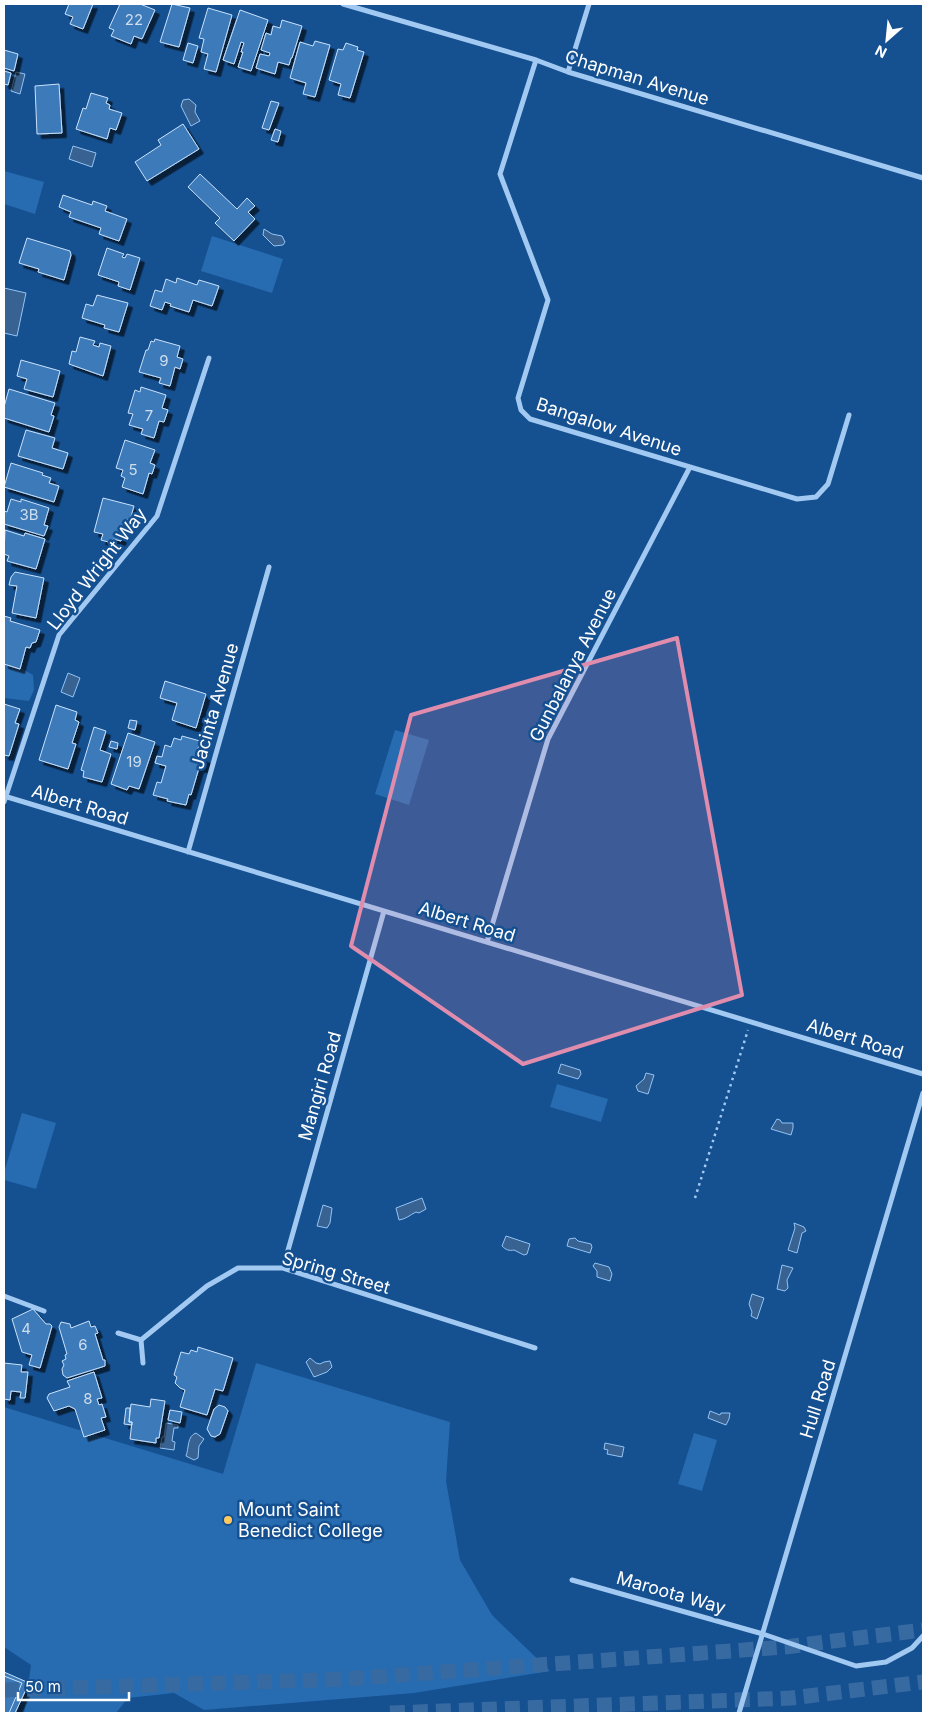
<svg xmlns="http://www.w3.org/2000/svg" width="927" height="1717" font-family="Inter,sans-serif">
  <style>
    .green { fill: #276bb0 }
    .water { fill: #376291; stroke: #94c4f4 }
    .building { fill: #3d7ab9; stroke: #c9e2fc; filter: url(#shadow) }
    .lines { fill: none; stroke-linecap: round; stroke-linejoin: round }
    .highway-tunnel { stroke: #386aa2; stroke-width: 15; stroke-dasharray: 15 8; stroke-linecap: butt }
    .path { stroke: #a2c9f1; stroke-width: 2.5; stroke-dasharray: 2.5 4; stroke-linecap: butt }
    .street { stroke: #a2c9f1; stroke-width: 5 }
    .marked { fill: #e08cad; fill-opacity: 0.2; stroke: #e08cad; stroke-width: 4; stroke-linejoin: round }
    .poi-dot { fill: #ffcb61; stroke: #155091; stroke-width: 2 }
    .labels { text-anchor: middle; stroke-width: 5; stroke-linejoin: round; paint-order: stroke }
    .number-label { font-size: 15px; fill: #cedeee }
    .street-label { font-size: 18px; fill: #fff; stroke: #155091 }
    .poi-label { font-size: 18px; fill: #fff; stroke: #155091; text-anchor: start }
  </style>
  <defs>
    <filter id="shadow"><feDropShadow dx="4.5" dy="4.5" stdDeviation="0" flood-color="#0009"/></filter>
  </defs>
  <rect width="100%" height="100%" fill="#155091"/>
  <path class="green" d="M4 171 44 182 35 214 4 204Z
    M212 236 283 259 272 293 201 271Z
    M4 658 33 675 34 690 29 701 4 698Z
    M395 730 429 740 409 805 375 794Z
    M557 1084 608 1099 601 1122 550 1107Z
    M22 1113 56 1123 36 1189 4 1180V1173Z
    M256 1363 450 1422 446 1481 460 1560 492 1615 550 1671 414 1693 204 1710 174 1693 128 1698 116 1713H24L31 1665 4 1647V1407L223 1474Z
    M694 1433 717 1440 702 1491 678 1484Z"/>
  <path class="water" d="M16 72 25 74 20 94 11 91Z
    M189 99 196 105 195 112 200 121 191 126 181 106 183 100Z
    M73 146 96 153 92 167 69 159Z
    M264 229 272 234 282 236 285 242 283 245 274 246 263 235Z
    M4 288 26 293 17 336 4 333Z
    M68 673 80 678 73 697 61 692Z
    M561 1064 580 1070 581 1074 578 1079 558 1073Z
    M646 1073 654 1075 648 1094 638 1091 636 1086 644 1079Z
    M777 1119 780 1120 782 1123H793V1128L791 1135 771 1129Z
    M422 1198 426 1209 419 1213 416 1212C410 1215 406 1219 399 1220L396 1208Z
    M323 1205 332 1208 330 1223 327 1228 317 1226Z
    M794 1223 804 1227 806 1231 802 1233 797 1253 788 1250 795 1228Z
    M506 1236 530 1244 527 1254 524 1255 514 1250C509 1251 506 1250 502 1246Z
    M575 1238 578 1241 591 1244 592 1247 590 1253 567 1246 569 1239Z
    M595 1263 609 1267 612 1274 610 1281 597 1277V1271L593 1266Z
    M782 1265 793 1268 787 1280 788 1288 785 1291 777 1289Z
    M752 1294 764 1298 757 1319 751 1316 752 1312 749 1304Z
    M310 1358 316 1363 320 1364 324 1362 330 1361 332 1367 327 1372 314 1377 306 1362Z
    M710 1411 720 1415 721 1413H730L729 1419 726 1425 708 1418Z
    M166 1423 178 1425V1428H174L172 1441 175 1442 174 1450 160 1448 162 1437H164Z
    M196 1433 204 1439 199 1446 198 1458 194 1460 186 1456C189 1448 187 1436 196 1433Z
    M605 1443 624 1447 622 1457 607 1454 608 1450 604 1449Z"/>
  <path class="building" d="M69 4H93L83 29 70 24 73 17 65 14Z
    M120 4H140L155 10 142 39 134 36 131 44 111 36 114 30 109 28Z
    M172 4 190 8 179 47 160 42Z
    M208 8 232 15 216 72 204 69 208 54 201 52 204 39 199 38Z
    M240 10 268 20 251 71 238 67 243 52H241L244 43 241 42 234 64 223 60Z
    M282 20 302 26 292 58H291L289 65 278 62 275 74 256 68 260 54 269 56 270 53 261 50 266 33 271 35 273 26 280 28Z
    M315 41 330 45 315 97 303 94 306 83 290 78 300 42 313 46Z
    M188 43 198 46 193 63 183 60Z
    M346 43 358 47 357 50 364 52 350 98 338 95 341 84 329 80 338 49 343 50Z
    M4 50 18 54 14 71 4 68Z
    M4 71 11 73 8 85 4 84Z
    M59 84 62 133 37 134 35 86Z
    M91 93 108 98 106 103 110 105 109 109 122 113 116 130 110 128 107 139 76 129 83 108 86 109Z
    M271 101 279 103 269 130 262 128Z
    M183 124 199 149 147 181 135 162 161 145 158 140Z
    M275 129 281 131 278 142 271 140Z
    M200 174 237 209 247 198 255 206 248 212 255 219 234 241 215 223 220 218 188 187Z
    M63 195 92 205 93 201 107 206 105 211 127 219 119 241 99 234 101 228 69 217 71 212 59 207Z
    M27 238 70 251 71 255 64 280 38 272 39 269 19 263Z
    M107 248 124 254 122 257 125 258 127 254 140 258 130 290 118 286 119 282 98 275Z
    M177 278 197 285 199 280 219 286 212 306 193 300 189 312 170 306 171 304 165 302 162 310 150 306 155 290 162 292 166 279 176 283Z
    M97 295 128 303 119 332 104 328 105 325 82 318 86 304 93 306Z
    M80 337 95 341 93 345 99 347 100 343 111 346 103 376 69 364 72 351 76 352Z
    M155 339 180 346 177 357 183 359 180 369 175 367 170 386 159 383 161 378 139 372 146 350H148L151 341 154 342Z
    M21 360 60 371 53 397 24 389 27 379 17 376Z
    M141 387 166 395 162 408 168 410 164 422 159 421 154 438 141 434 143 429 129 425 133 414 128 413 135 390 140 392Z
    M9 389 55 403 51 415 54 416 49 432 4 418V407Z
    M26 430 55 438 52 448 68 453 63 469 18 456Z
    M125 440 155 450 150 463 155 465 152 474 149 473 143 494 122 487 125 478 121 476 123 470 116 468Z
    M11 463 43 473 42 475 51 478 49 483 59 486 54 502 4 487Z
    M103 498 134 506 130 520H127L121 541 113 539 112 543 101 540 103 534 94 532Z
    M11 499 21 502V499L49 508 44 525 48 526 44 536 4 524V511L7 512Z
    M5 530 24 536 25 533 45 539 36 569 7 561 9 556 4 554Z
    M15 572 44 578 36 618 12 613 17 586 9 585 11 577Z
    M4 616 11 618 10 621 40 630 36 642 32 643 30 648 26 647 20 669 4 664Z
    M165 681 206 694 196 728 172 720 177 703 160 698Z
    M4 704 20 709 15 723 19 724 9 756 4 755Z
    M56 705 77 712 75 720 79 722 72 743 76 744 68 769 39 760Z
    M130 720 137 721 135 730 128 728Z
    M94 727 106 731 100 750 111 754 102 782 83 777 84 771 81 770Z
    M128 733 155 742 139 789 129 786 127 790 111 784Z
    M182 736 200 741 196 756 206 759 203 768H199L191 795 189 794 186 805 167 801 168 799 153 795 157 782 161 783 166 766 155 763 157 756 162 757 165 745 171 747 174 738 181 740Z
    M111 741 118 743 117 749 109 747Z
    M33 1309 46 1324H50L52 1326 40 1368 29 1365 32 1355 22 1352 12 1319Z
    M89 1321 91 1327 95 1326 98 1333 95 1334 103 1360H105V1366L67 1378 63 1375 62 1369 64 1365 62 1361 66 1359 65 1355 67 1354 59 1327 61 1322 70 1324 71 1328Z
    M198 1347 233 1358 223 1391 215 1389 207 1415 180 1407 185 1390 180 1388 175 1383 177 1377 174 1375 181 1352 189 1354 191 1350 197 1352Z
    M4 1363 22 1365 21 1372H28L25 1398H20L21 1392 11 1391 10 1400 4 1399Z
    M94 1372 102 1398 97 1399 99 1405 102 1404 106 1417 101 1418 105 1430 84 1437 75 1409 69 1406 54 1411 47 1398 49 1394 70 1387 67 1381Z
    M151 1399 165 1401 159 1438H156V1443L130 1439 132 1422H129L131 1404 150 1407Z
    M219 1405 225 1407 228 1411 220 1434 215 1437 211 1436 207 1429 214 1409Z
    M126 1408H130L129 1422H132V1425L124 1424Z
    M170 1410 182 1412 180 1423 168 1420Z
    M4 1672 29 1683 15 1713H4Z
    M4 1676 22 1683 9 1713H4Z"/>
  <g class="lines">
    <path class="highway-tunnel" d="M4 1690 346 1679 785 1647 923 1630
      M390 1713 791 1698 923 1682"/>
    <path class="path" d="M695 1198 748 1030"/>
    <path class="street" d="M343 4 536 60 568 72 923 178
      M536 60 500 174 548 300 518 398 521 410 530 419 797 499 816 497 828 484 849 415
      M568 72 589 4
      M4 796 923 1074
      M4 802 59 635 157 516 209 358
      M188 852 269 567
      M487 942 548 739 690 467
      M283 1268 384 911
      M4 1296 44 1311
      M118 1333 141 1340 207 1286 238 1268H283L535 1348
      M141 1340 143 1363
      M572 1580 763 1634 856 1666 886 1662 912 1648 923 1636
      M739 1713 923 1093"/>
  </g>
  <path class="marked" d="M677 638 742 995 523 1064 351 946 411 715Z"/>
  <circle class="poi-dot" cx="228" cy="1520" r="5"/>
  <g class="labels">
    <g class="number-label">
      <text x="134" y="25">22</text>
      <text x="164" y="366">9</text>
      <text x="149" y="421">7</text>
      <text x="133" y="475">5</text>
      <text x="29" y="520">3B</text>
      <text x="134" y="767">19</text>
      <text x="26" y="1334">4</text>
      <text x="83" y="1350">6</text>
      <text x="88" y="1404">8</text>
    </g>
    <g class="street-label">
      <text transform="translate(637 78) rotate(17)" y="6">Chapman Avenue</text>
      <text transform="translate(609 427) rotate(18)" y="6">Bangalow Avenue</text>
      <text transform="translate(97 569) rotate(-52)" y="6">Lloyd Wright Way</text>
      <text transform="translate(573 665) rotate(-63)" y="6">Gunbalanya Avenue</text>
      <text transform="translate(215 706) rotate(-74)" y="6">Jacinta Avenue</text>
      <text transform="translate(80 805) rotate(17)" y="6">Albert Road</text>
      <text transform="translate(467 922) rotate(17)" y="6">Albert Road</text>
      <text transform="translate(855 1039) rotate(17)" y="6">Albert Road</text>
      <text transform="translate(320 1086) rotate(-74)" y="6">Mangiri Road</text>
      <text transform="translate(336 1273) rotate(16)" y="6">Spring Street</text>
      <text transform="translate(818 1399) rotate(-73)" y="6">Hull Road</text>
      <text transform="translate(671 1593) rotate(16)" y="6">Maroota Way</text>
    </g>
    <g class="poi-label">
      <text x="238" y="1516">Mount Saint<tspan x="238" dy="21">Benedict College</tspan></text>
    </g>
  </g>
  <rect width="927" height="1717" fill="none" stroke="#ffffff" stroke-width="10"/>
  <g transform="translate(887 40) rotate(207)" stroke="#155091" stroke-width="4" paint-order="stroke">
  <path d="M0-4L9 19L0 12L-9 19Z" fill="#ffffff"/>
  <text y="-8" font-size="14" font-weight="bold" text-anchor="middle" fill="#ffffff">N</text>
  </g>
  <path d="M18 1692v8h111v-8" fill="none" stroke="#ffffff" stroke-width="2.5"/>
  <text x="25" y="1692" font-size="15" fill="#ffffff" stroke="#155091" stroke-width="4" paint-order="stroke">50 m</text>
</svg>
